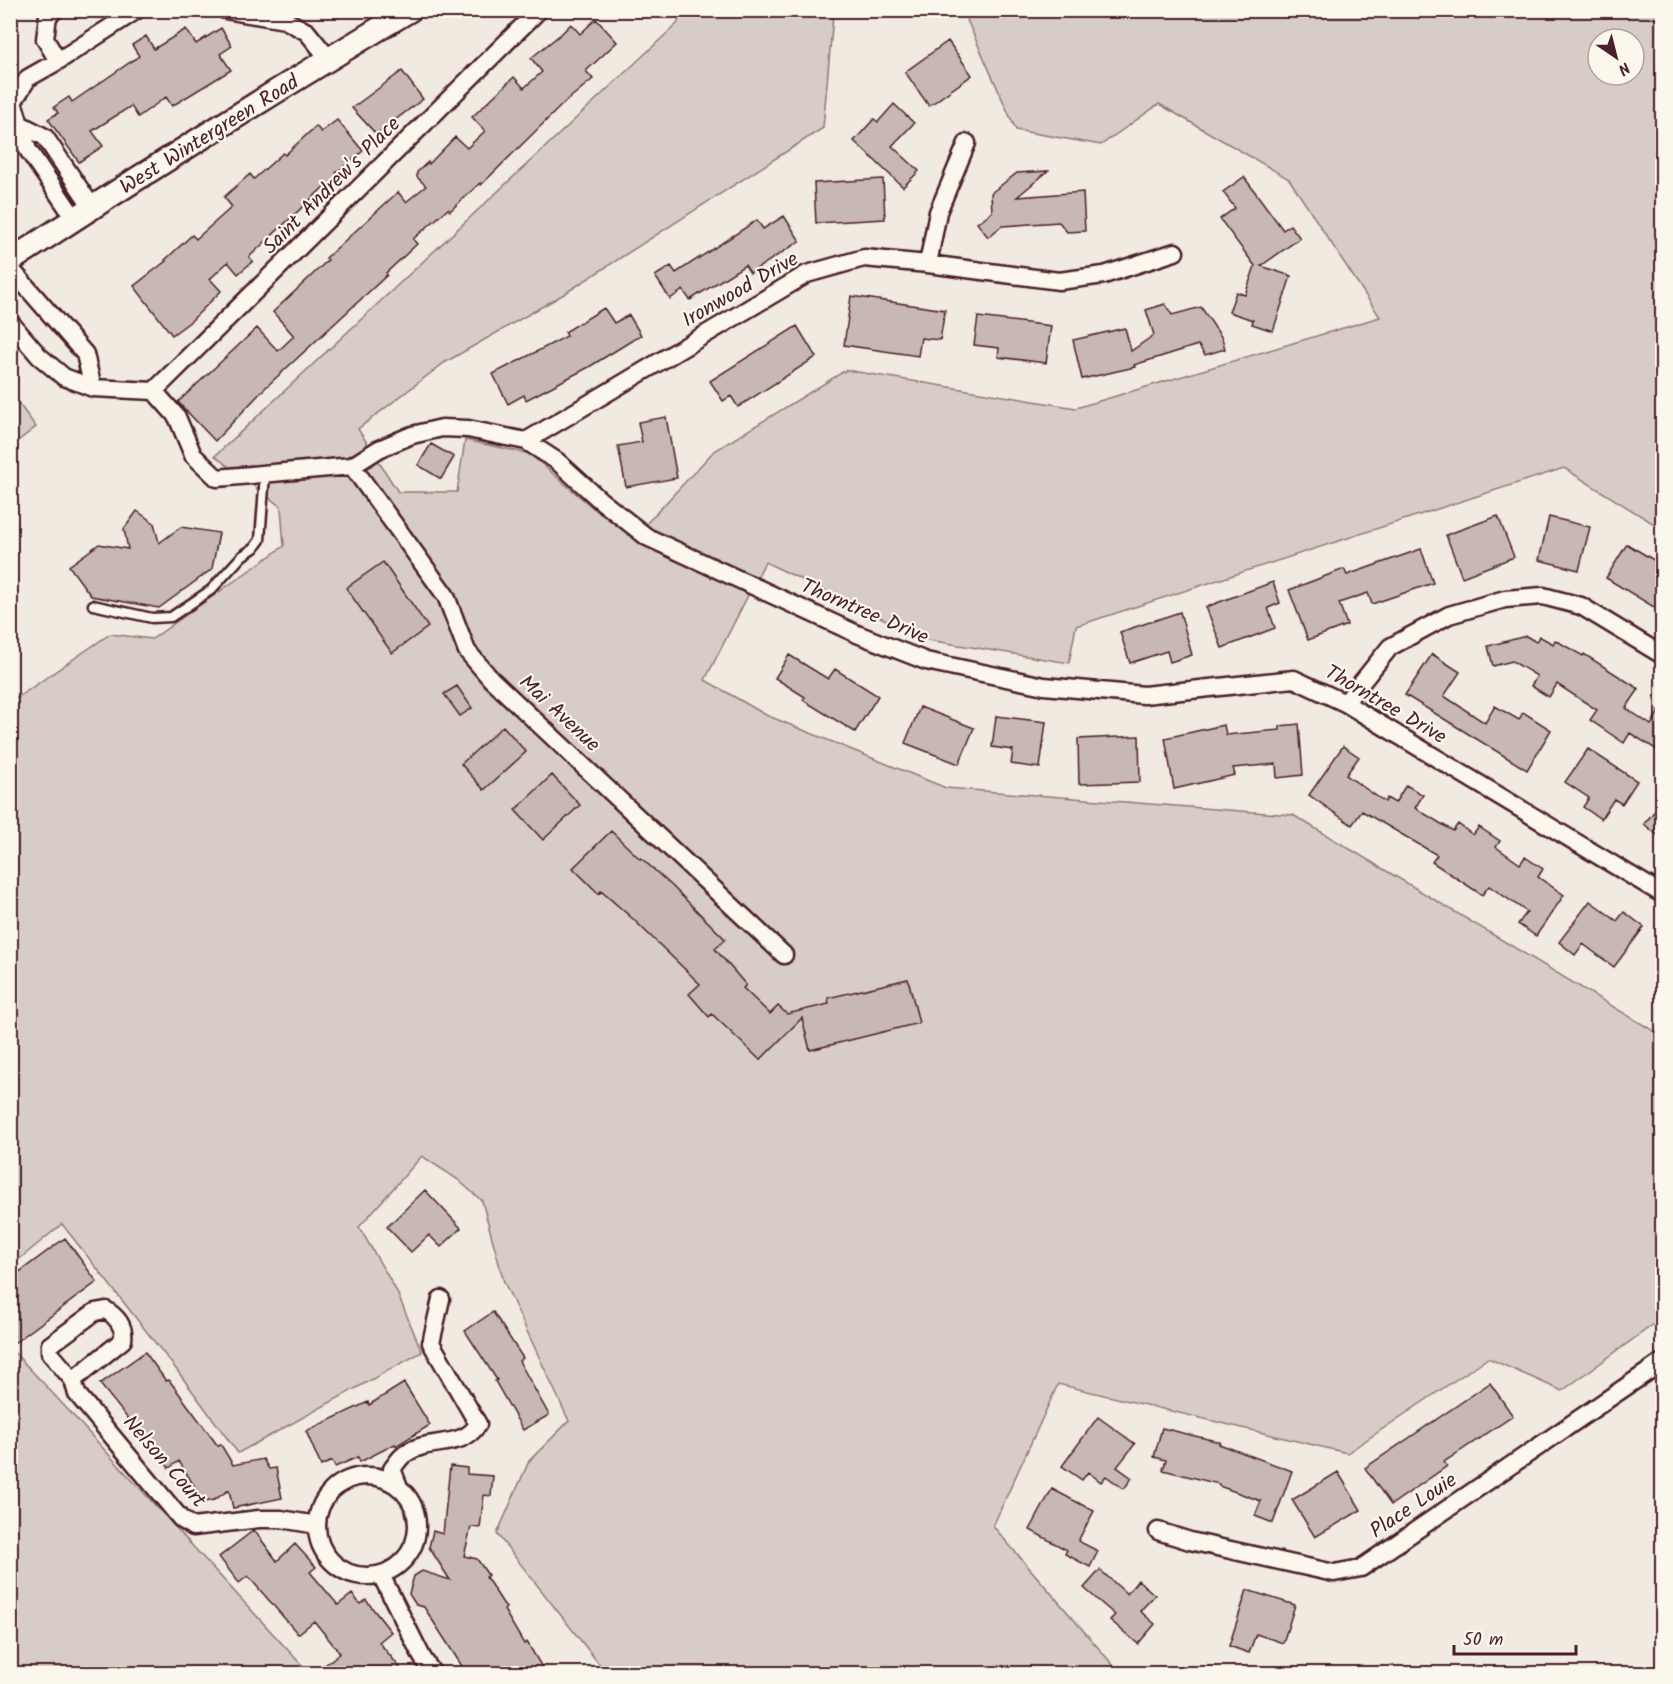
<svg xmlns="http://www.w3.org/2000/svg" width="1673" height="1684" font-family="Kalam,sans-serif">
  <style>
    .green { fill: #d8ccc6; stroke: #917678; stroke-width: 1.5; fill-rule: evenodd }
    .building { fill: #c8b8b3; stroke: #4a1f2b; stroke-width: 1.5 }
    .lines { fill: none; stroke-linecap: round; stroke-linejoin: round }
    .service-casing { stroke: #4a1f2b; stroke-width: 13 }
    .minor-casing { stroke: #4a1f2b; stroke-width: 21 }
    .secondary-casing { stroke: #4a1f2b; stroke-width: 27 }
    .service { stroke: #fbf7ec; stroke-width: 8 }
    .minor { stroke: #fbf7ec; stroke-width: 16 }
    .secondary { stroke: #fbf7ec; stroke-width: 22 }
    .labels { text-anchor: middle; stroke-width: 4.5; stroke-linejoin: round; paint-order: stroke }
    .street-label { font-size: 21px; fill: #4a1f2b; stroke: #fbf7ec }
  </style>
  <rect width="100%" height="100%" fill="#f0eae0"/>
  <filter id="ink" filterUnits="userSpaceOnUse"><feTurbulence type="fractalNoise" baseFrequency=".0167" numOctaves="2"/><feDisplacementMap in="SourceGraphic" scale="12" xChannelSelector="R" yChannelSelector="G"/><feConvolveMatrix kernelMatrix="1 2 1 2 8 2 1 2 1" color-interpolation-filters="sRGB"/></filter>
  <g filter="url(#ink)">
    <path class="green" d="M679 11H860L833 16 823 128 564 294 444 363 358 429 398 492H457L465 440 530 454 593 508 634 537 713 452 846 370 1076 408 1380 317 1289 179 1159 104 1101 145 1016 130 963 11H1662V529L1564 468 1076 626 1069 663 928 640 765 562 705 680 766 715 946 788 1293 815 1662 1036V1318L1562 1391 1488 1358 1347 1453 1058 1384 993 1526 1120 1673 607 1674 497 1534 529 1461 569 1421 504 1282 482 1201 457 1179 422 1156 359 1227 396 1290 422 1352 238 1453 176 1369 62 1224 11 1266V702L110 634 152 639 284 546 281 507 215 456 678 23ZM1598 39H1634V75H1598Z
      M11 393 36 427 11 446 10 393Z
      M10 1348 46 1386 309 1673H18L10 1662Z"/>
    <path class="building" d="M596 19 617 42 586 71 593 79 565 102 481 185 480 183 450 211 448 209 413 239 417 244 386 273 387 275 265 388 215 441 178 402 257 328 278 351 294 336 273 312 328 260 326 258 398 192 406 202 426 186 417 177V172L428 162 429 164 455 137 467 148 485 131 472 117 514 77 524 88 542 72 531 58 561 34 571 24 580 34Z
      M221 28 232 46 220 54 231 70 172 106 166 97 138 117 131 106 92 131 103 146 79 162 48 119 58 113 54 107 69 97 72 102 139 56 132 45 146 36 154 49 186 29 196 44Z
      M948 41 972 75 929 106 905 72Z
      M402 71 423 99 376 134 352 108Z
      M894 104 914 123 892 146 919 171 903 187 854 141 874 119 878 122Z
      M337 120 363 151 336 173 339 177 327 189 325 186 249 257 253 261 238 274 228 262 210 279 221 291 191 321 172 335 134 286 166 261 165 260 192 235 196 239 232 207 224 197 250 174 254 179 283 153 285 155 316 126 321 132Z
      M1048 171 1017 197 1083 192 1085 231 1067 232 1059 222 1002 226 988 237 977 223 992 212 991 193 1017 173Z
      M1244 177 1283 230 1290 225 1300 238 1261 266 1291 276 1273 331 1252 324 1253 320 1229 312 1236 292 1245 295 1255 266 1220 219 1235 208 1223 192Z
      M883 179 885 219 816 223 814 183Z
      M784 216 800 241 750 273 745 265 690 300 683 290 670 299 655 276 671 266 676 273 757 220 763 229Z
      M851 296 945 310 940 340 921 338 918 356 844 345Z
      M1165 304 1172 315 1201 307 1222 338 1225 349 1205 355 1198 345 1134 365 1135 367 1082 379 1073 340 1125 328 1131 351 1154 335 1146 310Z
      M604 308 614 323 629 315 641 335 589 367 526 400 524 395 508 404 493 374 567 336 565 332Z
      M978 317 1051 326 1046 363 998 357 999 348 974 345Z
      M797 326 816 357 738 407 731 396 723 401 710 381Z
      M666 417 677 478 626 487 618 446 642 442 638 422Z
      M431 444 454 457 441 479 418 465Z
      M137 511 154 523 159 543 181 527 219 533 212 569 159 608 91 596 69 566 99 544 128 549 124 529Z
      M1498 516 1514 557 1462 577 1446 535Z
      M1549 517 1590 527 1579 570 1539 560Z
      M1627 544 1662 565V612L1606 578Z
      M1421 549 1433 583 1372 604 1368 593 1339 603 1347 625 1308 640 1289 590 1344 569 1347 575Z
      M383 562 428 627 392 653 346 588Z
      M1273 582 1280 603 1268 608 1275 628 1222 648 1206 607Z
      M1180 612 1192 655 1170 662 1167 651 1130 663 1120 632Z
      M1526 636 1536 642 1539 636 1553 644 1555 640 1583 656 1584 654 1639 689 1626 708 1651 725 1662 706V753L1630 733 1624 743 1590 720 1597 710 1557 684 1549 697 1531 686 1537 676 1512 661 1493 666 1488 646Z
      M1432 654 1460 672 1444 696 1485 723 1495 706 1519 720 1523 712 1551 730 1527 770 1405 695Z
      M789 655 828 679 835 669 878 696 855 732 803 700 805 697 775 678Z
      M457 686 472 708 460 716 444 694Z
      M920 707 974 728 959 764 905 743Z
      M996 716 1046 722 1040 768 1011 764 1013 750 992 747Z
      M1299 724 1303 775 1277 778 1276 764 1233 768 1235 775 1174 789 1165 738 1224 725 1226 735 1280 730V726Z
      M503 726 526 752 484 790 461 764Z
      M1139 736 1140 782 1079 784 1078 739Z
      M1343 746 1359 757 1346 775 1385 802 1387 798 1395 803 1406 785 1423 795 1415 808 1453 831 1458 824 1473 835 1479 827 1500 841 1496 847 1520 864 1525 857 1543 869 1538 877 1564 895 1536 936 1518 924 1527 912 1489 886 1482 895 1432 862 1437 855 1362 811 1352 825 1309 795Z
      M1588 749 1637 781 1622 804 1614 799 1601 819 1583 807 1589 798 1565 782Z
      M552 775 580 805 543 840 515 810Z
      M1662 802V839L1644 824Z
      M611 831 640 859 641 858 672 886 725 939 715 949 746 985 743 988 770 1014 778 1006 787 1014 829 1004 828 998 908 979 919 1023 810 1050 802 1018 760 1060 712 1014 709 1017 689 994 700 984 633 919 601 891 599 894 573 868Z
      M1590 901 1617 921 1624 912 1644 927 1614 967 1583 944 1575 955 1559 942Z
      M425 1190 461 1228 441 1247 429 1235 411 1252 387 1227Z
      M65 1238 97 1282 10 1346V1279Z
      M493 1312 523 1358 519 1361 549 1415 523 1430 495 1381 497 1380 465 1331Z
      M145 1352 166 1381 169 1380 218 1446 221 1445 233 1465 263 1459 269 1469 276 1468 282 1498 233 1508 229 1490 214 1500 204 1502 179 1461 169 1468 147 1438 145 1440 100 1384Z
      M404 1383 430 1425 396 1446 395 1444 360 1462 358 1457 335 1467 332 1461 321 1466 306 1431 368 1402 369 1405Z
      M1490 1383 1513 1416 1444 1462 1447 1466 1391 1505 1365 1468Z
      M1098 1417 1135 1444 1117 1467 1132 1478 1124 1489 1106 1476 1101 1482 1088 1472 1082 1480 1062 1466Z
      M1162 1428 1220 1442 1219 1444 1292 1471 1273 1523 1255 1516 1261 1501 1219 1486V1484L1163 1470 1166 1460 1154 1457Z
      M450 1466 467 1468V1474L493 1476 491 1496 484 1495 480 1528 471 1527 464 1556 477 1559 488 1575 486 1577 506 1608 504 1610 524 1644 527 1642 546 1674H467L424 1607 416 1605 409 1594 414 1576 422 1571 450 1580 429 1547 433 1531 443 1534Z
      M1338 1472 1361 1510 1315 1537 1292 1500Z
      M1052 1489 1094 1511 1078 1541 1098 1551 1090 1567 1065 1554 1067 1550 1030 1530Z
      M254 1530 277 1561 295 1544 316 1567 310 1572 338 1605 352 1594 360 1604 366 1600 391 1632 379 1642 405 1674H330L324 1666 340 1653 314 1621 298 1634 248 1576 239 1583 219 1557Z
      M1100 1570 1127 1594 1138 1580 1155 1595 1140 1611 1155 1624 1138 1644 1110 1620 1115 1615 1084 1588Z
      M1247 1590 1295 1605 1283 1643 1256 1634 1249 1653 1229 1646Z"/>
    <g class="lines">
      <defs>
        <path id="service" d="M93 605 152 618 171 617 211 590 242 556 254 548 260 540 265 474"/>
        <path id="minor" d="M55 10 48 16 45 39 58 61
          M225 10 285 20 307 32 329 59
          M20 124 45 137 92 207
          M75 219 28 150 13 102 28 78 58 61 137 10
          M928 264 938 212 967 143
          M10 268 85 354 93 388
          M10 322 39 356 64 377 93 388 154 391 177 417 193 455 217 478 352 466 379 449 412 435 442 428 468 429 526 441 557 461 600 500 647 537 857 634 926 661 1044 686 1144 695 1294 679 1345 703 1662 894
          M154 391 539 10
          M526 441 807 274 864 258 928 264 1059 281 1104 275 1175 252
          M352 466 446 596 467 651 491 679 784 955
          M1345 703 1390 647 1449 615 1505 599 1543 596 1581 606 1662 655
          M106 1310C117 1317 125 1326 123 1340L73 1380 50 1353V1345L95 1312Z
          M73 1380 77 1394 181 1519 193 1527 259 1519H281L317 1525
          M317 1526a50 50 0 1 1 100 0a50 50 0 1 1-100 0Z
          M399 1487 392 1469C396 1464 400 1457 405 1454 428 1437 463 1450 478 1424L431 1343 441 1299
          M1158 1531 1190 1541 1334 1573 1361 1568 1662 1362
          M381 1575 422 1657 433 1674"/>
        <path id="secondary" d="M10 261C142 174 275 91 410 10"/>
      </defs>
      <use href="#service" class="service-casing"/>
      <use href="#minor" class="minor-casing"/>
      <use href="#secondary" class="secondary-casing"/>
      <use href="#service" class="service"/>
      <use href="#minor" class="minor"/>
      <use href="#secondary" class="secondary"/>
    </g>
  </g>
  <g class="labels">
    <g class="street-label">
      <text transform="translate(209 134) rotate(-32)" y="7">West Wintergreen Road</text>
      <text transform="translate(331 185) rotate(-45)" y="7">Saint Andrew's Place</text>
      <text transform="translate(740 289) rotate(-30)" y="7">Ironwood Drive</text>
      <text transform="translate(865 611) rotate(23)" y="7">Thorntree Drive</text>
      <text transform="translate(1386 704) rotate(30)" y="7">Thorntree Drive</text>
      <text transform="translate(560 713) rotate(43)" y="7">Mai Avenue</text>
      <text transform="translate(165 1461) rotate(49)" y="7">Nelson Court</text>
      <text transform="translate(1413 1505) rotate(-34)" y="7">Place Louie</text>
    </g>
  </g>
  <rect width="1673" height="1684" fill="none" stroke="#fbf7ec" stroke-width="36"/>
  <rect x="18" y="18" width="1637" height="1648" fill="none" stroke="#4a1f2b" stroke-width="2" filter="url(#ink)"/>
  <g transform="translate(1616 57) rotate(145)"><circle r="28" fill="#fbf7ec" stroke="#b4a19f" stroke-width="1.5"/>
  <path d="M0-4.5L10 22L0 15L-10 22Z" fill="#4a1f2b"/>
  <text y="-9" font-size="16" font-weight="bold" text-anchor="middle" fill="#4a1f2b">N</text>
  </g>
  <path d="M1454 1645v9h122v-9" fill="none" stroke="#4a1f2b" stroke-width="3"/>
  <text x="1463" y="1645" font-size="18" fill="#4a1f2b" stroke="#fbf7ec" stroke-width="4.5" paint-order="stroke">50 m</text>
</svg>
